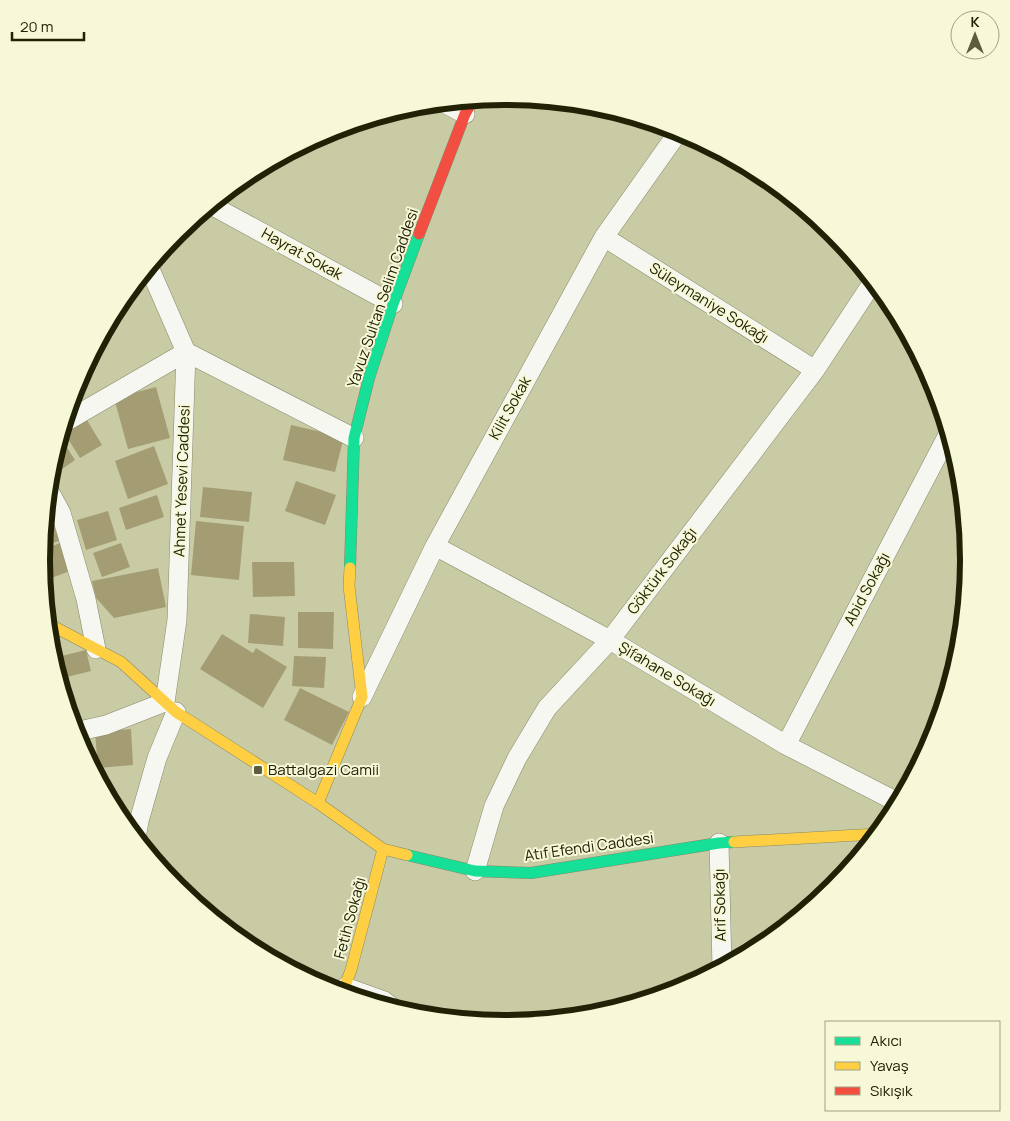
<svg xmlns="http://www.w3.org/2000/svg" width="1010" height="1121" font-family="Manrope,sans-serif">
  <style>
    .building { fill: #a49d74 }
    .lines { fill: none; stroke-linecap: round; stroke-linejoin: round }
    .street-casing { stroke: #88886a; stroke-width: 20 }
    .fast-casing { stroke: #88886a; stroke-width: 12 }
    .slow-casing { stroke: #88886a; stroke-width: 12 }
    .jam-casing { stroke: #88886a; stroke-width: 12 }
    .street { stroke: #f7f7f2; stroke-width: 19 }
    .fast { stroke: #16e098; stroke-width: 11 }
    .slow { stroke: #ffcf43; stroke-width: 11 }
    .jam { stroke: #f24e42; stroke-width: 11 }
    .poi-dot { fill: #5c5c3e; stroke: #f7f8d7; stroke-width: 2 }
    .labels { text-anchor: middle; stroke-width: 4; stroke-linejoin: round; paint-order: stroke }
    .street-label { font-size: 15px; fill: #212106; stroke: #f7f8d7 }
    .poi-label { font-size: 15px; fill: #212106; stroke: #f7f8d7; text-anchor: start }
    .rim { fill: none; stroke: #212106; stroke-width: 6 }
  </style>
  <rect width="100%" height="100%" fill="#c9cba5"/>
  <path class="building" d="M156 387 170 438 128 449 114 398Z
    M87 420 102 445 80 458 65 434Z
    M291 425 344 437 335 472 283 460Z
    M60 437 75 460 55 474 51 468Z
    M154 446 168 484 128 499 115 461Z
    M296 481 336 495 325 525 285 511Z
    M203 487 252 492 249 522 200 517Z
    M157 495 164 517 126 530 119 508Z
    M47 502 59 541 43 546Z
    M108 511 117 540 86 550 77 520Z
    M196 521 244 526 239 580 191 575Z
    M60 543 70 571 54 577 43 573 41 560 42 550Z
    M121 543 130 567 102 577 93 553Z
    M252 562H294L295 596 253 597Z
    M158 568 166 607 114 618 96 598 92 581Z
    M298 612H334L333 649 298 648Z
    M250 614 285 617 283 646 248 643Z
    M222 634 253 653 256 648 287 667 263 708 200 669Z
    M86 650 91 671 59 679 53 658Z
    M294 656 326 657 324 688 292 686Z
    M300 688 349 712 332 745 284 720Z
    M131 729 133 765 98 768 95 732Z"/>
  <g class="lines">
    <defs>
      <path id="street" d="M444 103 465 114
        M211 205 393 304
        M604 237 815 370
        M65 422 186 352 354 438
        M48 489 61 513 86 599 96 649
        M435 546 610 640 786 745 899 803
        M362 697 435 546 604 237 679 131
        M75 732 106 725 165 702 177 620 186 352 149 267
        M786 745 949 433
        M136 838 139 821 157 758 176 712
        M719 843 722 968
        M475 871 494 806 517 758 547 708 610 640 815 370 873 282
        M345 987 384 1001 396 1010"/>
      <path id="fast" d="M350 568 354 438 369 378 393 304 419 234
        M407 855 475 871 531 873 719 843 734 842"/>
      <path id="slow" d="M47 623 121 662 176 712 318 803 383 849 407 855
        M318 803 362 697 349 586 350 568
        M734 842 877 834
        M342 993 351 970 383 849"/>
      <path id="jam" d="M419 234 465 114 473 100"/>
    </defs>
    <use href="#street" class="street-casing"/>
    <use href="#fast" class="fast-casing"/>
    <use href="#slow" class="slow-casing"/>
    <use href="#jam" class="jam-casing"/>
    <use href="#street" class="street"/>
    <use href="#fast" class="fast"/>
    <use href="#slow" class="slow"/>
    <use href="#jam" class="jam"/>
  </g>
  <rect class="poi-dot" x="253" y="765" width="10" height="10" rx="2.5"/>
  <g class="labels">
    <g class="street-label">
      <text transform="translate(302 254) rotate(29)" y="5">Hayrat Sokak</text>
      <text transform="translate(383 298) rotate(-71)" y="5">Yavuz Sultan Selim Caddesi</text>
      <text transform="translate(709 303) rotate(32)" y="5">Süleymaniye Sokağı</text>
      <text transform="translate(510 408) rotate(-61)" y="5">Kilit Sokak</text>
      <text transform="translate(182 481) rotate(-88)" y="5">Ahmet Yesevi Caddesi</text>
      <text transform="translate(662 571) rotate(-53)" y="5">Göktürk Sokağı</text>
      <text transform="translate(867 589) rotate(-62)" y="5">Abid Sokağı</text>
      <text transform="translate(667 674) rotate(31)" y="5">Şifahane Sokağı</text>
      <text transform="translate(589 847) rotate(-8)" y="5">Atıf Efendi Caddesi</text>
      <text transform="translate(720 905) rotate(-91)" y="5">Arif Sokağı</text>
      <text transform="translate(350 918) rotate(-75)" y="5">Fetih Sokağı</text>
    </g>
    <g class="poi-label">
      <text x="268" y="775">Battalgazi Camii</text>
    </g>
  </g>
  <path d="M0 0H1010V1121H0ZM50 560a455 455 0 1 1 910 0a455 455 0 1 1-910 0Z" fill="#f7f8d7" fill-rule="evenodd"/>
  <path class="rim" d="M50 560a455 455 0 1 1 910 0a455 455 0 1 1-910 0Z"/>
  <rect x="825" y="1021" width="175" height="90" fill="#f7f8d7" stroke="#a1a283"/>
  <rect x="835" y="1037" width="25" height="8" fill="#16e098" stroke="#a1a283"/>
  <text x="870" y="1046" font-size="15" fill="#212106">Akıcı</text>
  <rect x="835" y="1062" width="25" height="8" fill="#ffcf43" stroke="#a1a283"/>
  <text x="870" y="1071" font-size="15" fill="#212106">Yavaş</text>
  <rect x="835" y="1087" width="25" height="8" fill="#f24e42" stroke="#a1a283"/>
  <text x="870" y="1096" font-size="15" fill="#212106">Sıkışık</text>
  <g transform="translate(975 35)"><circle r="24" fill="#f7f8d7" stroke="#a1a283"/>
  <path d="M0-4L9 19L0 12L-9 19Z" fill="#5c5c3e"/>
  <text y="-8" font-size="14" font-weight="bold" text-anchor="middle" fill="#212106">K</text>
  </g>
  <path d="M12 32v8h72v-8" fill="none" stroke="#212106" stroke-width="2.5"/>
  <text x="20" y="32" font-size="15" fill="#212106" stroke="#f7f8d7" stroke-width="4" paint-order="stroke">20 m</text>
</svg>
